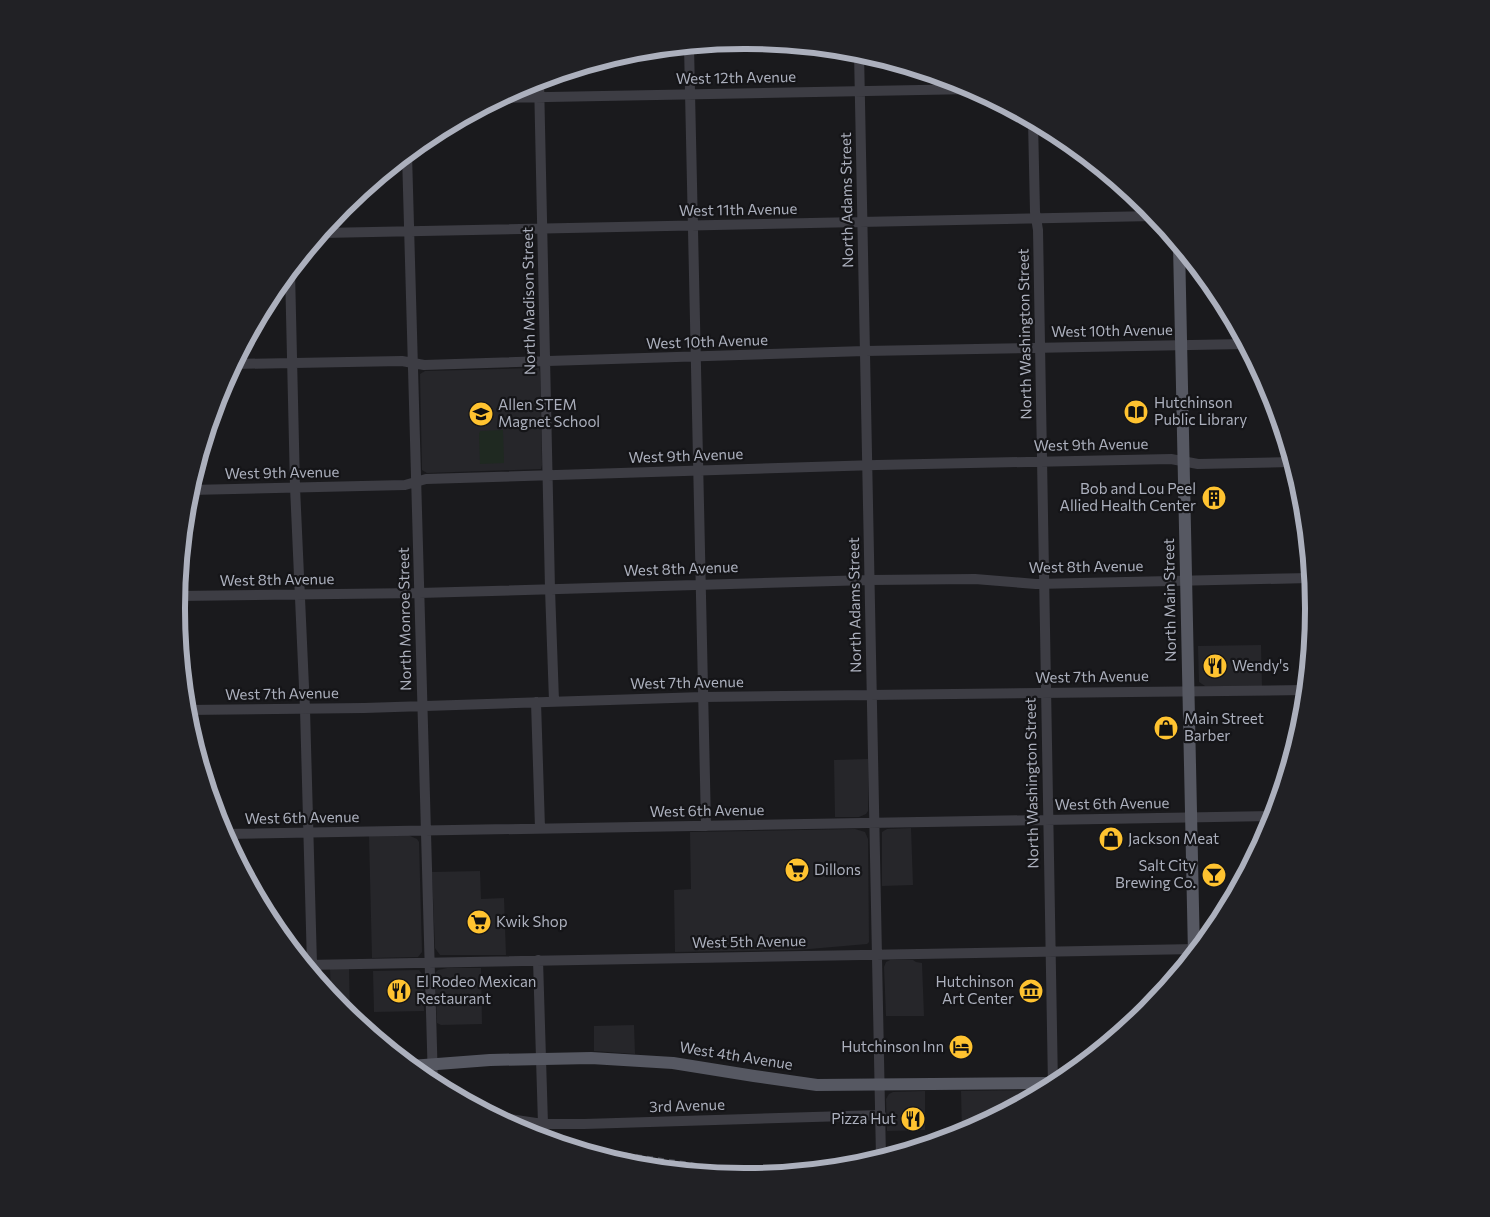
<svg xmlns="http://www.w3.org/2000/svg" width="1490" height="1217" font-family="Commissioner,sans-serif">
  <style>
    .built { fill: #26262a }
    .green { fill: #1f2921 }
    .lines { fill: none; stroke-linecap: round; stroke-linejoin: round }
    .minor { stroke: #3d3d44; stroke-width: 10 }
    .major { stroke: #565862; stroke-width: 12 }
    .rail { stroke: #4d4f57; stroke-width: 2; stroke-dasharray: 6 5; stroke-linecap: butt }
    .labels { text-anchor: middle; stroke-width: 4.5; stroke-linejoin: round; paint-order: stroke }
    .street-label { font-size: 15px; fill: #acb0bd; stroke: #151518 }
    .poi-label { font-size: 15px; fill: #acb0bd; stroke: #151518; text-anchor: start }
    .rim { fill: none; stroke: #acb0bd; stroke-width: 6 }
  </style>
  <rect width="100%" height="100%" fill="#1a1a1d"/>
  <path class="built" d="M536 368H539L540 372 542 465 541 469 427 473 422 470 420 374 425 371Z
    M1261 645 1262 686H1205L1199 682 1198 646Z
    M868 759V811L866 814 859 817H835L834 760Z
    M911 828 913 885 882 886V832L887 829Z
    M855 829 865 832 868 839 869 942 867 944 798 950 675 952 674 890 691 889 690 832Z
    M408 835 417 839 419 842 422 952 418 957 372 958 369 836Z
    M480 871 481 899 504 898 506 955H440L435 948 432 872Z
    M890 960H913L916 962 922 963 924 1016H886L884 967 886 962Z
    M447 968H481L482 1024 441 1025 437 1023 435 973 438 970Z
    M330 969H349L350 1016 331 995Z
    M419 970 423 975 424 1011 374 1012 373 971Z
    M634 1025 635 1054 594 1051V1026Z
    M1038 1090 1041 1092 962 1134 961 1091Z
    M925 1091V1130L887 1131 886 1099 889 1094 893 1092Z"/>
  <path class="green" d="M503 430 504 463 480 464 479 434 480 431Z"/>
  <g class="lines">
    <path class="minor" d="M689 46 706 826
      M859 52 881 1158
      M539 80 550 589 554 701
      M500 98 973 89
      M1033 121 1035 212 1038 230 1053 1086
      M407 154 433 1083
      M322 233 1155 216
      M290 271 295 487 305 709 312 965
      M234 364 402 361 424 365 865 351 1245 344
      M190 490 405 485 426 479 877 465 1171 459 1198 464 1292 462
      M178 596 419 593 870 580 975 579 1036 584 1310 578
      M536 702 540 828
      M186 710 364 708 703 697 1305 690
      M224 834 1273 816
      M538 960 543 1124
      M306 965 1197 949
      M496 1117 543 1124H584L881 1115"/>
    <path class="major" d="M1179 245 1194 954
      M411 1066 490 1060 591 1058 673 1063 754 1076 817 1085 1057 1083"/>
    <path class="rail" d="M560 1144 752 1172"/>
  </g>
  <defs>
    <symbol id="library-disc" viewBox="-11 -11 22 22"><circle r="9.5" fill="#ffc330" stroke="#151518"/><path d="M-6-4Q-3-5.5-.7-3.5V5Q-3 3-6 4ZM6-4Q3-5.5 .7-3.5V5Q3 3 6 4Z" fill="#111"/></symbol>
    <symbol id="school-disc" viewBox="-11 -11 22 22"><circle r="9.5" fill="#ffc330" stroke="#151518"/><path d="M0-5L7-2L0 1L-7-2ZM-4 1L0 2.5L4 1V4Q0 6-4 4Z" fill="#111"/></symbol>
    <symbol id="building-disc" viewBox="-11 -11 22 22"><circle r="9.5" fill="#ffc330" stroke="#151518"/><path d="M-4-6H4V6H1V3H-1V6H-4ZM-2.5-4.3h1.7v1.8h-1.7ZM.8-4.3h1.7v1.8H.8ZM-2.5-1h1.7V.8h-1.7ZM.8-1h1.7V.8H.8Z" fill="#111"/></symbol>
    <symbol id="restaurant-disc" viewBox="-11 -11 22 22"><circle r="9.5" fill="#ffc330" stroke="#151518"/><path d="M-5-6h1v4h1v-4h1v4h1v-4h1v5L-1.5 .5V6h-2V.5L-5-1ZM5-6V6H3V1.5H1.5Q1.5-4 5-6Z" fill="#111"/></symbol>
    <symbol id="shop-disc" viewBox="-11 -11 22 22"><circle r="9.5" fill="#ffc330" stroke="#151518"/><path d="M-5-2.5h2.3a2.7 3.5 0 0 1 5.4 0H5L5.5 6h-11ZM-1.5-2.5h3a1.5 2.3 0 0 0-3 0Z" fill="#111"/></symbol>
    <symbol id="supermarket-disc" viewBox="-11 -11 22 22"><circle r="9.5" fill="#ffc330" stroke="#151518"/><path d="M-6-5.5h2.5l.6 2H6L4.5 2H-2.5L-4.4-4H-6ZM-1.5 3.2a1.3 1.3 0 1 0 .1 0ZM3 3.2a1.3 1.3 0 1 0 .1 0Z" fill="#111"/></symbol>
    <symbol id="bar-disc" viewBox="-11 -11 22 22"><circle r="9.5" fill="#ffc330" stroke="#151518"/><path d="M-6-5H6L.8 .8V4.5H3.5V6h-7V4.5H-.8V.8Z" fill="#111"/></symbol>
    <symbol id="museum-disc" viewBox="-11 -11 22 22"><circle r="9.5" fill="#ffc330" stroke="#151518"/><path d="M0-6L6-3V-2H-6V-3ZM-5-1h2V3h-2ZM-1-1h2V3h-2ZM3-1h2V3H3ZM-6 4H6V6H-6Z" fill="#111"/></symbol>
    <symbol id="hotel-disc" viewBox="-11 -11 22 22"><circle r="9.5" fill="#ffc330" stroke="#151518"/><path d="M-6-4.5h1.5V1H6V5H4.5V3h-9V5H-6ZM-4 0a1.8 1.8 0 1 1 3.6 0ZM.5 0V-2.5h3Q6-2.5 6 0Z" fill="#111"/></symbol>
  </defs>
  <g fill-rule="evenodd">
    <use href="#library-disc" x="1122" y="398" width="28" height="28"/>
    <use href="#school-disc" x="467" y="400" width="28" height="28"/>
    <use href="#building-disc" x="1200" y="484" width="28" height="28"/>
    <use href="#restaurant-disc" x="1201" y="652" width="28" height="28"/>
    <use href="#shop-disc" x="1152" y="714" width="28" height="28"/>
    <use href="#shop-disc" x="1097" y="825" width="28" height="28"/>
    <use href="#supermarket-disc" x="783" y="856" width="28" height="28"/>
    <use href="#bar-disc" x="1200" y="861" width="28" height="28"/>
    <use href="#supermarket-disc" x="465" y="908" width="28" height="28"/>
    <use href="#restaurant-disc" x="385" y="977" width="28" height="28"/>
    <use href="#museum-disc" x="1017" y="977" width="28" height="28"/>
    <use href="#hotel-disc" x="947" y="1033" width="28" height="28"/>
    <use href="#restaurant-disc" x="899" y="1105" width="28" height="28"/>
  </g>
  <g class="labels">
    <g class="street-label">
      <text transform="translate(736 78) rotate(-1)" y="5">West 12th Avenue</text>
      <text transform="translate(847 200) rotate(-91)" y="5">North Adams Street</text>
      <text transform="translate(738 210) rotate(-1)" y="5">West 11th Avenue</text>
      <text transform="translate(529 301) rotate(-91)" y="5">North Madison Street</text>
      <text transform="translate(1112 331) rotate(-1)" y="5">West 10th Avenue</text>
      <text transform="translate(1025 334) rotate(-91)" y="5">North Washington Street</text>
      <text transform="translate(707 342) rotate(-2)" y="5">West 10th Avenue</text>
      <text transform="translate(1091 445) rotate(-1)" y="5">West 9th Avenue</text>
      <text transform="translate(686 456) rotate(-2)" y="5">West 9th Avenue</text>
      <text transform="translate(282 473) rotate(-1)" y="5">West 9th Avenue</text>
      <text transform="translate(1086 567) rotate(-1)" y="5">West 8th Avenue</text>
      <text transform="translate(681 569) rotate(-2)" y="5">West 8th Avenue</text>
      <text transform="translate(277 580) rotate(-1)" y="5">West 8th Avenue</text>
      <text transform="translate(1170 600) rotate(-91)" y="5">North Main Street</text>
      <text transform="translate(855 605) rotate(-91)" y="5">North Adams Street</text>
      <text transform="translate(405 619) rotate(-91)" y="5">North Monroe Street</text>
      <text transform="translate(1092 677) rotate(-1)" y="5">West 7th Avenue</text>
      <text transform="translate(687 683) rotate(-1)" y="5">West 7th Avenue</text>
      <text transform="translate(282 694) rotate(-1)" y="5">West 7th Avenue</text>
      <text transform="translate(1032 783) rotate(-91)" y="5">North Washington Street</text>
      <text transform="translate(1112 804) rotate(-1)" y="5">West 6th Avenue</text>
      <text transform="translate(707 811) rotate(-1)" y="5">West 6th Avenue</text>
      <text transform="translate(302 818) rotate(-1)" y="5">West 6th Avenue</text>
      <text transform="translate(749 942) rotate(-1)" y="5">West 5th Avenue</text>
      <text transform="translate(736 1056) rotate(9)" y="5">West 4th Avenue</text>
      <text transform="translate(687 1106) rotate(-2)" y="5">3rd Avenue</text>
    </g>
    <g class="poi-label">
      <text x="1154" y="408">Hutchinson<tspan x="1154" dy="17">Public Library</tspan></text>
      <text x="498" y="410">Allen STEM<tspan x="498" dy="17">Magnet School</tspan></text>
      <text x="1196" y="494" text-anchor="end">Bob and Lou Peel<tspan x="1196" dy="17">Allied Health Center</tspan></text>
      <text x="1232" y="671">Wendy's</text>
      <text x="1184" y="724">Main Street<tspan x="1184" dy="17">Barber</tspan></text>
      <text x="1128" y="844">Jackson Meat</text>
      <text x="1196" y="871" text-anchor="end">Salt City<tspan x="1196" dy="17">Brewing Co.</tspan></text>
      <text x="814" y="875">Dillons</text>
      <text x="496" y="927">Kwik Shop</text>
      <text x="416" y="987">El Rodeo Mexican<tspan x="416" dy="17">Restaurant</tspan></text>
      <text x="1014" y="987" text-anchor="end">Hutchinson<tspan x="1014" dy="17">Art Center</tspan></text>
      <text x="944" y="1052" text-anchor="end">Hutchinson Inn</text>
      <text x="896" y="1124" text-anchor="end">Pizza Hut</text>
    </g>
  </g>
  <path d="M0 0H1490V1217H0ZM744 49H746A559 559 0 0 1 1305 608V609A559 559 0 0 1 746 1168H744A559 559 0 0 1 185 609V608A559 559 0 0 1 744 49Z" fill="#212125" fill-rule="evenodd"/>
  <path class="rim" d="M744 49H746A559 559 0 0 1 1305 608V609A559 559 0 0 1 746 1168H744A559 559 0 0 1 185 609V608A559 559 0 0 1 744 49Z"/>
</svg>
